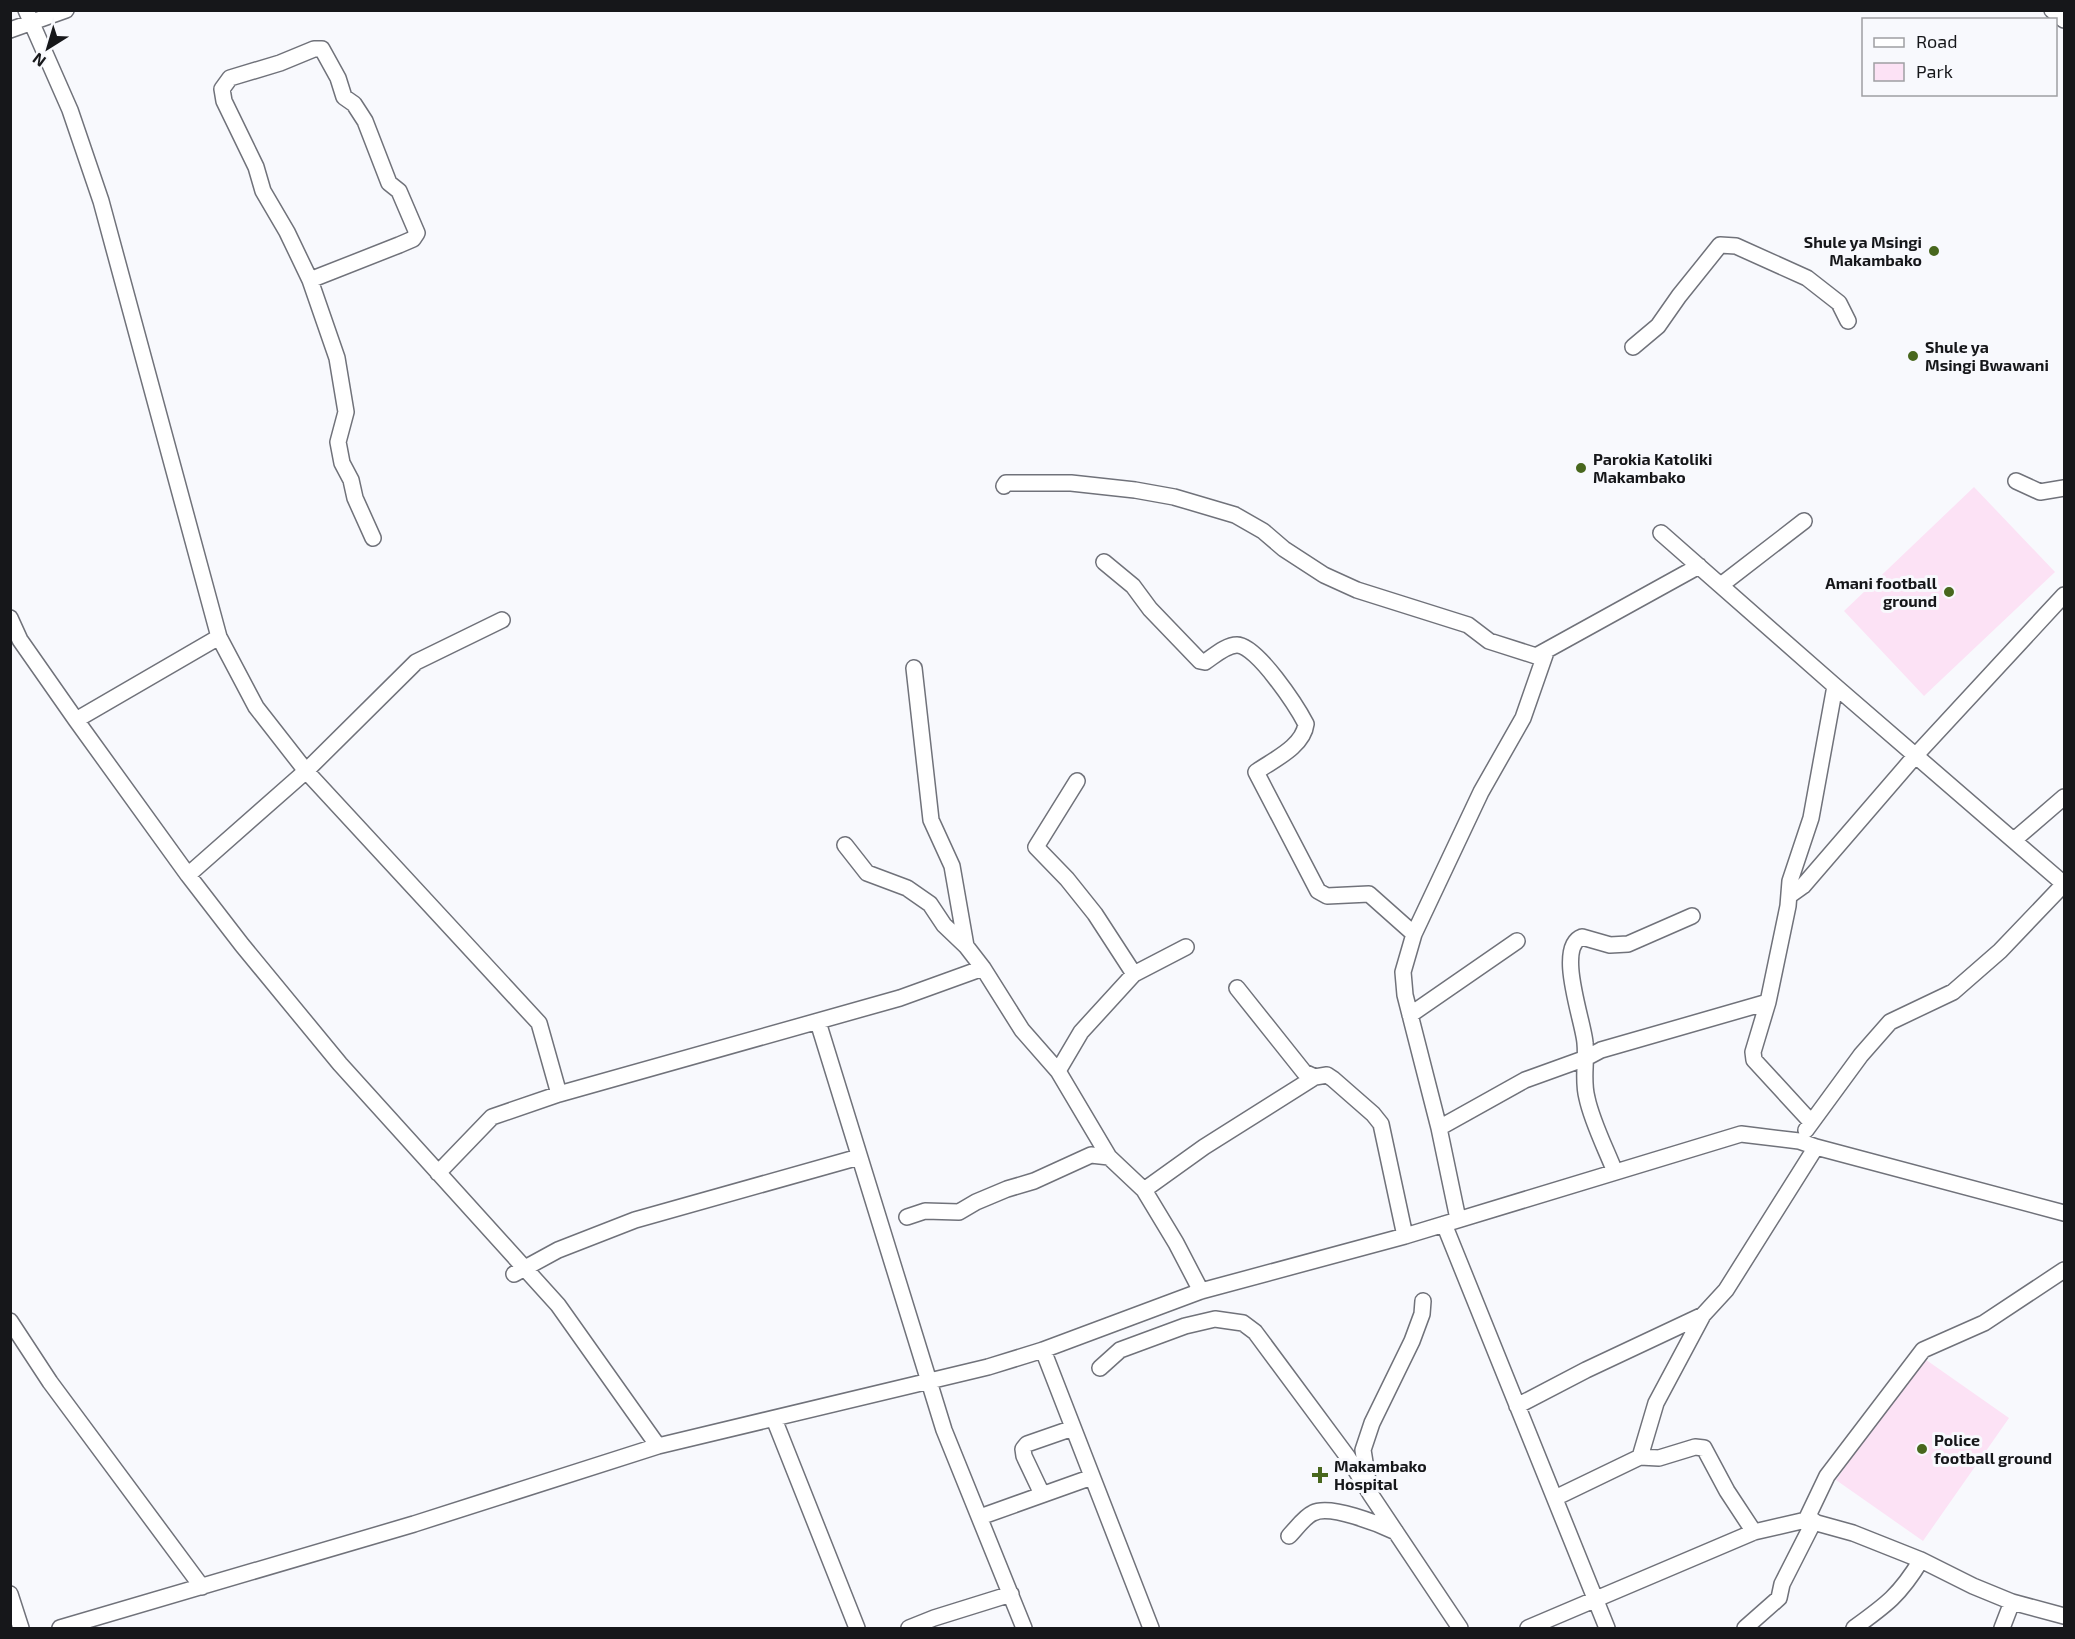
<svg xmlns="http://www.w3.org/2000/svg" width="2075" height="1639" font-family="'Exo 2',sans-serif">
  <style>
    .green { fill: #fce2f5 }
    .lines { fill: none; stroke-linecap: round; stroke-linejoin: round }
    .minor-casing { stroke: #70727a; stroke-width: 18 }
    .minor { stroke: #fff; stroke-width: 15 }
    .poi-dot { fill: #48671d; stroke: #f8f9fd; stroke-width: 2 }
    .labels { text-anchor: middle; stroke-width: 6; stroke-linejoin: round; paint-order: stroke }
    .poi-label { font-size: 16px; font-weight: bold; fill: #16171a; stroke: #f8f9fd; text-anchor: start }
  </style>
  <rect width="100%" height="100%" fill="#f8f9fd"/>
  <path class="green" d="M1974 487 2055 572 1924 696 1844 611Z
    M1922 1357 2009 1418 1923 1541 1836 1480Z"/>
  <g class="lines">
    <defs>
      <path id="minor" d="M26 10 70 110 101 201 219 637 256 707 306 771 539 1023 559 1094
        M2052 10 2064 20
        M10 30 66 10
        M310 280 287 232 263 191 256 167 224 101 222 89 230 78 280 63 314 49H322L338 78 344 97 354 104 365 121 389 183 399 191 417 233 413 239 399 245 310 280 337 358 346 412 338 442 342 463 351 480 355 498 373 538
        M1633 347 1658 326 1679 296 1720 245 1736 246 1807 278 1839 303 1848 321
        M2016 481 2040 492 2064 488
        M1004 486 1006 483H1071L1135 490 1174 497 1235 515 1263 531 1284 549 1324 575 1357 590 1468 625 1489 641 1536 656 1699 566
        M1661 533 1835 686 2064 884
        M1104 562 1133 586 1150 609 1200 661 1205 662C1214 656 1226 645 1237 645 1257 645 1297 707 1306 724 1303 747 1273 760 1256 772L1318 891 1327 896 1369 894 1414 934
        M1721 585 1804 521
        M10 618 20 640 76 720 188 875 242 945 340 1064 558 1305 658 1446
        M914 668 931 820 952 866 966 946 983 968 1022 1030 1058 1071 1109 1157 1144 1190 1176 1243 1201 1291
        M76 720 219 637
        M1077 781 1036 847 1067 879 1095 914 1134 974
        M2014 840 2064 797
        M845 845 867 873 907 888 930 904 944 925 966 946
        M188 875 306 771 416 662 502 620
        M1789 896 1803 886 1916 755 2064 595
        M1237 988 1304 1072 1315 1077 1327 1075 1333 1079 1373 1114 1381 1124 1405 1236
        M1410 1015 1517 941
        M818 1022 944 1430 1024 1628
        M1058 1071 1081 1032 1134 974 1186 947
        M1811 1122 1754 1060 1753 1052 1768 1002 1788 906 1790 881 1811 818 1835 686
        M1439 1128 1525 1080 1586 1058 1601 1050 1768 1002
        M1806 1130 1861 1055 1890 1022 1953 992 2000 951 2064 884
        M1615 1172C1606 1149 1592 1122 1587 1098 1582 1080 1587 1062 1585 1043 1584 1023 1555 947 1582 937L1610 945 1628 944 1692 916
        M438 1173 492 1117 559 1094 900 998 983 968
        M1144 1190 1204 1147 1315 1077
        M907 1217 925 1211 959 1212 976 1202 1007 1189 1034 1181 1091 1155 1109 1157
        M1458 1219 1439 1128 1405 995 1403 972 1414 934 1481 792 1523 718 1546 652
        M1444 1224 1607 1628
        M514 1274 558 1250 635 1220 859 1157
        M10 1321 50 1382 202 1587
        M1043 1350 1151 1628
        M1100 1368 1120 1350 1185 1326 1215 1319 1243 1323 1255 1332 1347 1456 1371 1495 1460 1628
        M1517 1406 1586 1370 1703 1315 1726 1290 1816 1147
        M774 1419 857 1628
        M1640 1457 1659 1458 1695 1447 1704 1448 1727 1491 1754 1532
        M1369 1487 1363 1450 1372 1423 1412 1341 1422 1314 1423 1301
        M1042 1494 1024 1456 1023 1449 1027 1444 1073 1428
        M1555 1498 1640 1457 1656 1403 1703 1315
        M980 1517 1092 1477
        M1806 1520 1827 1476 1923 1350 1984 1323 2064 1270
        M1289 1536C1296 1529 1304 1517 1313 1513 1330 1504 1379 1524 1396 1532
        M10 1594 21 1628
        M60 1628 414 1524 658 1446 988 1367 1043 1350 1201 1291 1405 1236 1741 1134 1799 1141 1816 1147 2064 1213
        M909 1628 934 1618 1011 1594
        M1528 1628 1754 1532 1806 1520 1853 1533 1921 1560 1973 1586 2012 1602 2064 1616
        M1745 1628 1779 1598 1782 1584 1814 1521
        M1854 1628C1886 1605 1900 1595 1921 1560
        M2002 1628 2012 1602"/>
    </defs>
    <use href="#minor" class="minor-casing"/>
    <use href="#minor" class="minor"/>
  </g>
  <g class="poi-dot">
    <circle cx="1934" cy="251" r="6"/>
    <circle cx="1913" cy="356" r="6"/>
    <circle cx="1581" cy="468" r="6"/>
    <circle cx="1949" cy="592" r="6"/>
    <circle cx="1922" cy="1449" r="6"/>
    <path d="M1317 1466h6v6h6v6h-6v6h-6v-6h-6v-6h6z"/>
  </g>
  <g class="labels">
    <g class="poi-label">
      <text x="1922" y="248" text-anchor="end">Shule ya Msingi<tspan x="1922" dy="18">Makambako</tspan></text>
      <text x="1925" y="353">Shule ya<tspan x="1925" dy="18">Msingi Bwawani</tspan></text>
      <text x="1593" y="465">Parokia Katoliki<tspan x="1593" dy="18">Makambako</tspan></text>
      <text x="1937" y="589" text-anchor="end">Amani football<tspan x="1937" dy="18">ground</tspan></text>
      <text x="1934" y="1446">Police<tspan x="1934" dy="18">football ground</tspan></text>
      <text x="1334" y="1472">Makambako<tspan x="1334" dy="18">Hospital</tspan></text>
    </g>
  </g>
  <rect width="2075" height="1639" fill="none" stroke="#16171a" stroke-width="24"/>
  <rect x="1862" y="18" width="195" height="78" fill="#f8f9fd" stroke="#9e9fa2" stroke-width="1.5"/>
  <rect x="1874" y="38" width="30" height="9" fill="#ffffff" stroke="#9e9fa2" stroke-width="1.5"/>
  <text x="1916" y="48" font-size="18" fill="#16171a">Road</text>
  <rect x="1874" y="63" width="30" height="18" fill="#fce2f5" stroke="#9e9fa2" stroke-width="1.5"/>
  <text x="1916" y="78" font-size="18" fill="#16171a">Park</text>
  <g transform="translate(48 48) rotate(217)" stroke="#f8f9fd" stroke-width="4.5" paint-order="stroke">
  <path d="M0-4.5L10 22L0 15L-10 22Z" fill="#16171a"/>
  <text y="-9" font-size="16" font-weight="bold" text-anchor="middle" fill="#16171a">N</text>
  </g>
</svg>
